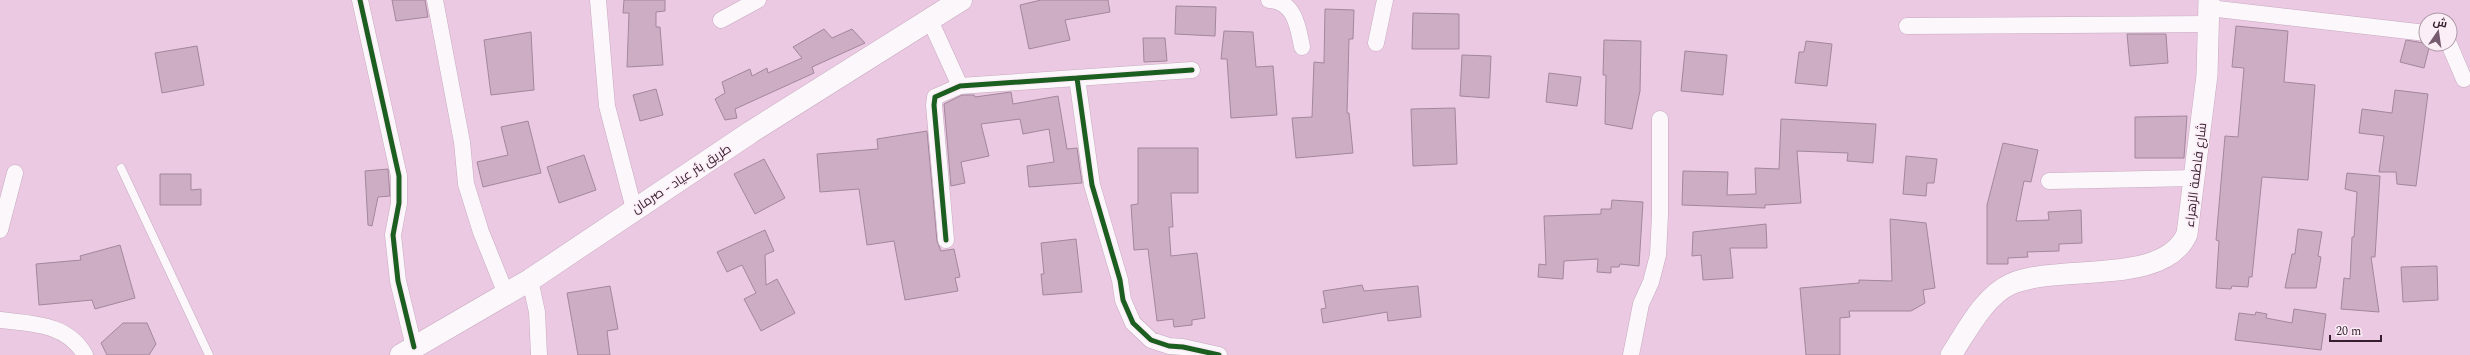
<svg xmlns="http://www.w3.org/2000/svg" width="2470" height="355" font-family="Spectral,Cairo,serif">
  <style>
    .building { fill: #ccadc4; stroke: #a2879b }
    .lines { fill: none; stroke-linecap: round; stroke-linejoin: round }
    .service-casing { stroke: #c6aabf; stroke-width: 9 }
    .minor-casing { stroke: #c6aabf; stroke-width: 17 }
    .tertiary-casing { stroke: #c6aabf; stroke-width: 22 }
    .trunk-casing { stroke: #c6aabf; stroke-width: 23 }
    .service { stroke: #fcf7fb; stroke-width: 8 }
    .minor { stroke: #fcf7fb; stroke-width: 16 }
    .tertiary { stroke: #fcf7fb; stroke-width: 21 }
    .trunk { stroke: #fcf7fb; stroke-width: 22 }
    .cycleway-casing { stroke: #fceef7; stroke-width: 8 }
    .cycleway { stroke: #1b5e20; stroke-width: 5 }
    .labels { text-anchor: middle; stroke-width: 3; stroke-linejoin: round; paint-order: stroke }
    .street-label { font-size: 13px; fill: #361e2f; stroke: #fceef7 }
  </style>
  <rect width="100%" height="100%" fill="#ecc9e3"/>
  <path class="building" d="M392 0H425L428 17 396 21Z
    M624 0H665V11L656 12V27H660L663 65 627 67 629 13H623Z
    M1041 0H1108L1110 12 1065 20 1070 40 1029 49 1020 5Z
    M1176 6 1216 7 1215 36 1175 34Z
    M1325 9 1354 10 1353 39H1349L1347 113H1349L1353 153 1296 158 1292 118 1312 117 1314 62 1324 63Z
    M1413 13 1459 14V49H1412Z
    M2236 26 2288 31 2284 82 2315 85 2308 180 2262 177 2252 277H2249L2248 287 2232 286 2231 289 2216 288 2219 241 2216 240 2225 136 2238 137 2244 68 2232 67Z
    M824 29 832 38 852 29 865 43 812 67 814 73 735 109 737 118 725 120 715 99 725 93 722 82 750 69 752 76 767 68 768 73 802 58 793 47Z
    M1224 31 1253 32 1256 67 1273 66 1277 115 1231 118 1227 59H1221Z
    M531 32 534 90 491 95 484 40Z
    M2127 34H2166L2168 63 2130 66Z
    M1143 38H1165L1167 61 1144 62Z
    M1604 40 1641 41 1640 91 1632 129 1605 124 1606 75H1603Z
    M2406 40 2430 44 2424 68 2400 62Z
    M1806 41 1832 44 1827 86 1795 83 1799 52H1804Z
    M197 46 204 85 162 93 155 53Z
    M1685 51 1727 55 1723 95 1681 91Z
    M1462 55 1491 56 1489 98 1460 96Z
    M1549 73 1581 77 1577 106 1546 102Z
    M656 89 663 115 640 121 633 95Z
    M2395 90 2428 94 2416 186 2397 184 2396 172H2379L2384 136 2359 133 2362 109 2392 113Z
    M1011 92 1013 104 1058 96 1067 149 1077 148 1082 183 1029 187 1027 166 1054 162 1049 129 1023 134 1020 119 981 124 989 156 961 162 965 183 951 186 944 104 962 95H974L975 97Z
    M1455 108 1457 164 1413 166 1411 109Z
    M2187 116 2184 158H2135V117Z
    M1781 119 1876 124 1873 163 1847 161 1848 153 1797 151 1801 203 1765 205V208L1682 205 1683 171 1728 172 1727 195 1756 194 1755 168 1779 169Z
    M528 121 541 173 483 187 477 162 508 155 501 127Z
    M927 131 937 241 941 251 954 249 960 277 955 278 958 291 905 300 894 241 867 245 859 189 820 192 817 154 878 149 877 139Z
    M2003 143 2038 150 2031 182 2024 181 2016 221 2049 220 2048 212 2081 210 2082 243 2059 244V251L2027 252 2028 257 2008 258V264H1987V205Z
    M1138 148H1198V193H1171L1173 227H1169L1171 256 1197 253 1205 318 1192 320V325L1174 327 1173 319 1157 321 1148 249 1134 250 1131 205 1138 204Z
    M584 155 596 190 559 203 547 167Z
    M1906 156 1937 159 1934 183H1927L1926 196 1903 194Z
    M764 159 785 198 755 214 734 174Z
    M388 169 390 196 378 197 372 226 368 225 365 171Z
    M2347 173 2380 176 2375 257H2371L2379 312 2341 309 2344 278 2350 279 2352 237H2354L2357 192 2345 189Z
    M160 174H191V190L201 189V205H160Z
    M1612 200 1643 202 1639 266 1620 264 1619 267H1611V273L1597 272 1598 259 1564 261 1563 279 1538 277 1539 264 1546 265 1544 216 1601 214V209H1611Z
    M1890 219 1926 223 1935 288 1923 290 1925 303 1911 311H1849L1850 317 1840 318V355H1806L1800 288 1859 283V280L1892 281Z
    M1766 224 1767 248H1730L1733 278 1703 280 1701 255 1692 256 1693 232Z
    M2298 229 2322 232 2318 256 2321 257 2316 288H2285L2292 254H2295Z
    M765 230 774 251 765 255 766 285 777 279 795 313 761 331 744 299 756 293 742 265 727 272 717 252Z
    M1076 239 1082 292 1043 295 1041 274H1044L1041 243Z
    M120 245 135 298 95 309 92 300 39 305 36 264 81 260 80 256Z
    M2437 266 2438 300 2403 302 2401 267Z
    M1362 285 1364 291 1418 286 1421 317 1388 321 1387 312 1323 323 1321 309 1326 308 1323 291Z
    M610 286 618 329 607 331 610 355H578L567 293Z
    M2294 309 2326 314 2321 350 2235 340 2239 313 2255 315 2256 312 2267 314 2266 318 2292 323Z
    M123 323H147L156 344 149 355H107L101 343Z"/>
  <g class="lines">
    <defs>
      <path id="service" d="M121 168 209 355"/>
      <path id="minor" d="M360 0 399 176V203L393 235 398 281 414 347
        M435 0 462 142 466 184 481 232 506 294
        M598 0 607 106 634 209
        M1269 0C1295 1 1298 27 1302 47
        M2209 8 2426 33
        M929 18 960 86
        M721 20 758 0
        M1907 26 2207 24
        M1376 43 1385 0
        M2449 44 2464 79
        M1077 78 1092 185 1120 280 1123 300 1133 323 1151 340 1169 346 1183 347 1219 355
        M2049 181 2195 178
        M0 230 15 173
        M946 240 934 105 935 97 960 86 1192 70
        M530 280 537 312 539 355
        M0 320C32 324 67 323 85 355
        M1631 355 1641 304 1651 282 1658 255 1660 215V119"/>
      <path id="tertiary" d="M1951 355C1967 331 1984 296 2011 284 2059 263 2164 287 2187 234L2207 75 2209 0"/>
      <path id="trunk" d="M401 355 530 280 751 132 961 0"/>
    </defs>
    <use href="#service" class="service-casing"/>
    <use href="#minor" class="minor-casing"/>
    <use href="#tertiary" class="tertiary-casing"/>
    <use href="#trunk" class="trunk-casing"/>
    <use href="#service" class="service"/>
    <use href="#minor" class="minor"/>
    <use href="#tertiary" class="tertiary"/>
    <use href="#trunk" class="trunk"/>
    <defs>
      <path id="cycleway" d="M360 0 399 176V203L393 235 398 281 414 347
        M1077 78 1092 185 1120 280 1123 300 1133 323 1151 340 1169 346 1183 347 1219 355
        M946 240 934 105 935 97 960 86 1192 70"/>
    </defs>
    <use href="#cycleway" class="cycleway-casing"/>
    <use href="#cycleway" class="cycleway"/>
  </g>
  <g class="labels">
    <g class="street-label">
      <text transform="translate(2195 175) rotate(-83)" y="5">شارع فاطمة الزهراء</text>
      <text transform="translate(681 178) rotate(-33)" y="5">طريق بئر عياد - صرمان</text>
    </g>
  </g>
  <g transform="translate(2438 32) rotate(13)"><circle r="19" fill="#fceef7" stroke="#ad9ba7"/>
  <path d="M0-3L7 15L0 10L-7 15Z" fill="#765a6e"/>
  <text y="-6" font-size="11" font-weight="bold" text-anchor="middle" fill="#361e2f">ش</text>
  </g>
  <path d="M2330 335v6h51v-6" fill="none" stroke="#361e2f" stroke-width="2"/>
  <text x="2336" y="335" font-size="12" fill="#361e2f" stroke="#fceef7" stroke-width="3" paint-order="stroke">20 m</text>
</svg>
